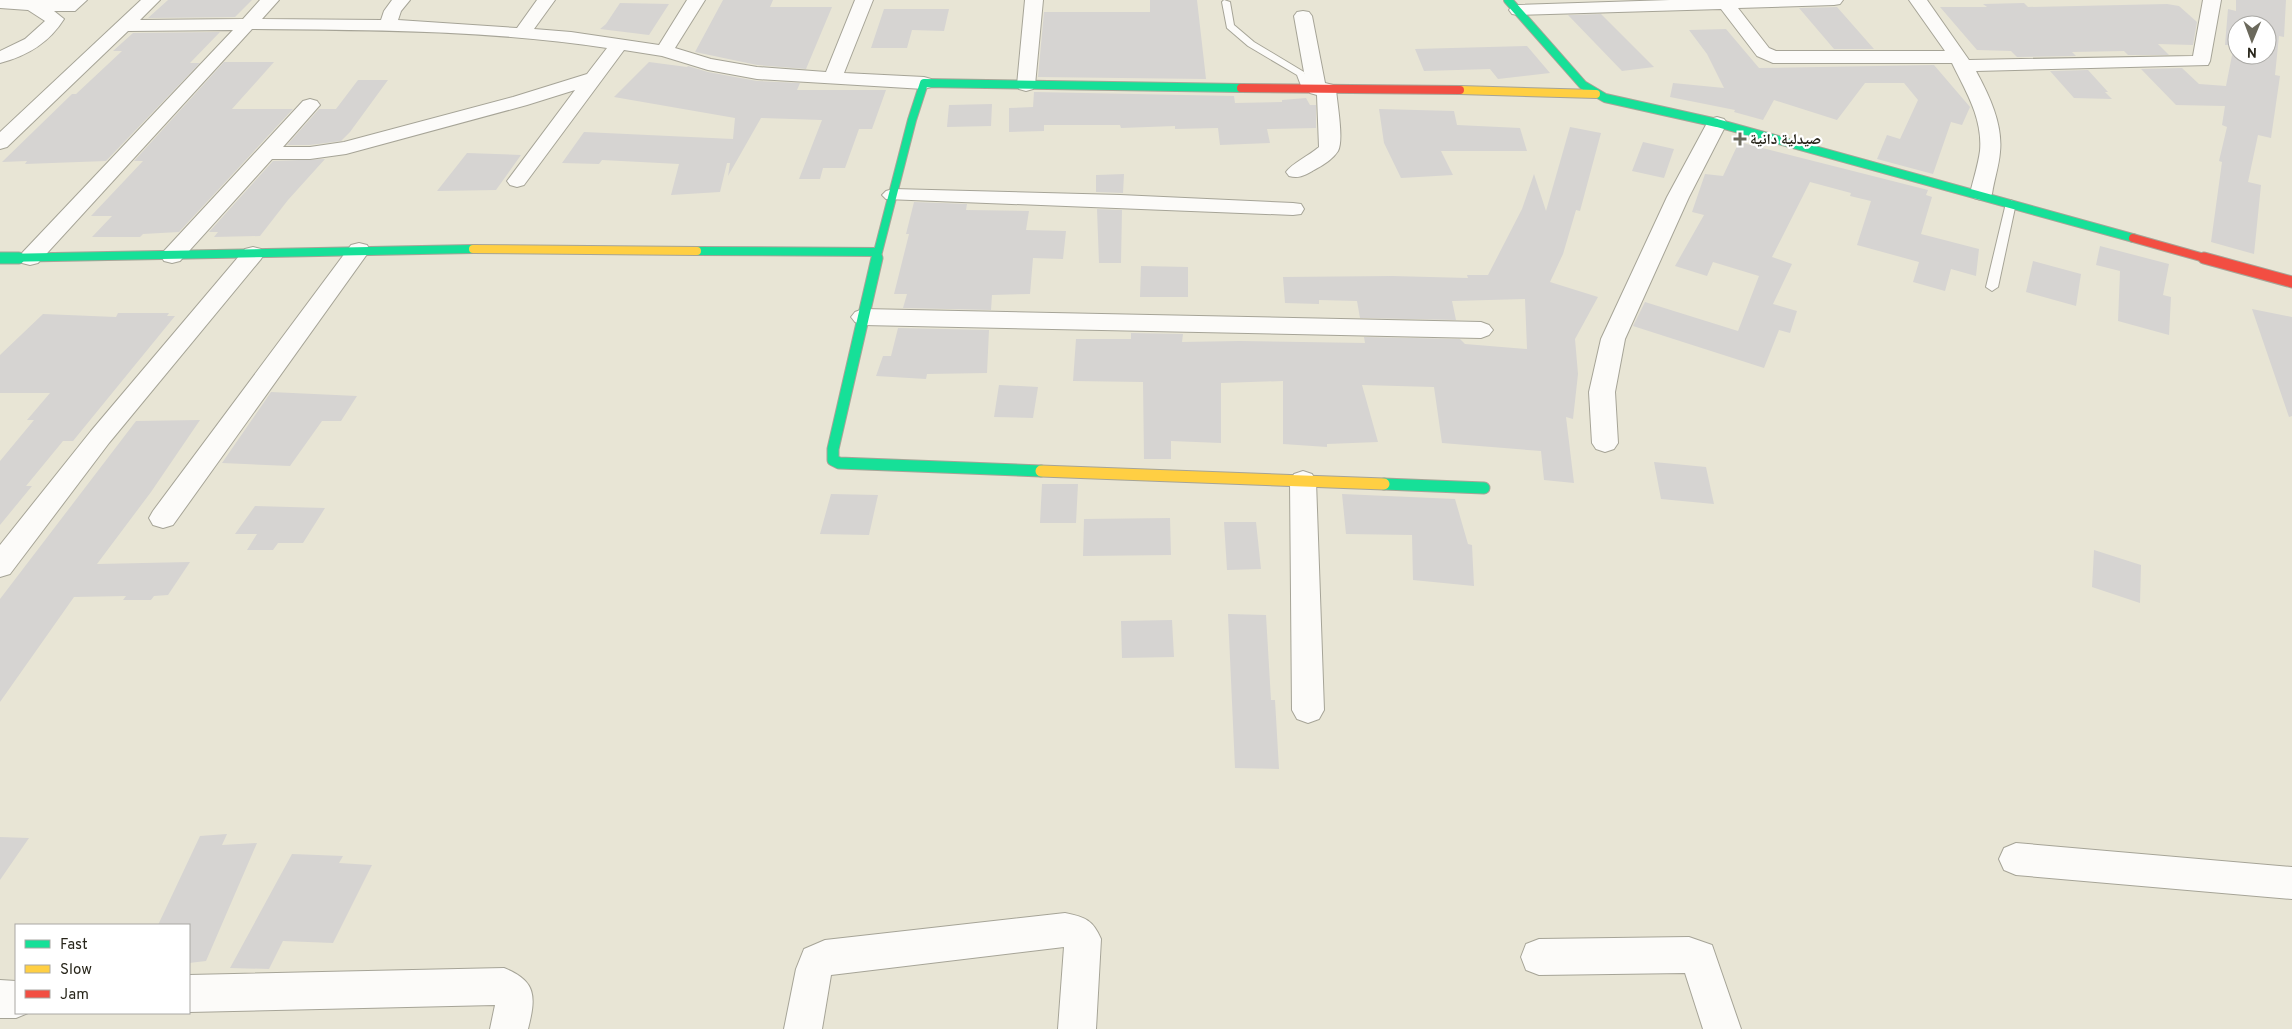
<svg xmlns="http://www.w3.org/2000/svg" width="2292" height="1029" font-family="Overpass,'Noto Naskh Arabic',sans-serif">
  <style>
    .building { fill: #d6d4d2; fill-rule: evenodd }
    .lines { fill: none; stroke-linecap: round; stroke-linejoin: round }
    .lane-casing { stroke: #a6a497; stroke-width: 2 }
    .street-casing { stroke: #a6a497; stroke-width: 2 }
    .fast-far1-casing { stroke: #a6a497; stroke-width: 10 }
    .fast-casing { stroke: #a6a497; stroke-width: 13 }
    .slow-far1-casing { stroke: #a6a497; stroke-width: 10 }
    .slow-casing { stroke: #a6a497; stroke-width: 13 }
    .jam-far1-casing { stroke: #a6a497; stroke-width: 10 }
    .jam-casing { stroke: #a6a497; stroke-width: 13 }
    .lane { fill: #fcfbf9; fill-rule: evenodd }
    .street { fill: #fcfbf9; fill-rule: evenodd }
    .fast-far1 { stroke: #16e098; stroke-width: 8 }
    .fast { stroke: #16e098; stroke-width: 11 }
    .slow-far1 { stroke: #ffcf43; stroke-width: 8 }
    .slow { stroke: #ffcf43; stroke-width: 11 }
    .jam-far1 { stroke: #f24e42; stroke-width: 8 }
    .jam { stroke: #f24e42; stroke-width: 11 }
    .poi-dot { fill: #6b695c; stroke: #fff; stroke-width: 2 }
    .labels { text-anchor: middle; stroke-width: 4.5; stroke-linejoin: round; paint-order: stroke }
    .far-poi-label { font-size: 15px; font-weight: bold; fill: #28261b; stroke: #fff; text-anchor: start }
  </style>
  <rect width="100%" height="100%" fill="#e8e5d5"/>
  <path class="building" d="M168 0H252L235 17 148 18Z
    M723 0H773L770 7H832L806 69 757 65 695 52Z
    M1150 0H1197L1206 79 1038 77 1044 12H1150Z
    M2236 0H2286L2284 37 2279 36 2275 75 2280 76 2271 138 2258 135 2248 182 2261 185 2254 254 2211 242 2222 162 2219 161 2227 127 2222 125 2225 106 2176 105 2141 69 2182 68 2199 84 2226 86 2234 45H2225L2228 9 2236 11ZM2237 25H2267V55H2237Z
    M620 3 669 4 649 35 600 29 606 24Z
    M2024 3 2028 7 2167 4 2179 6 2197 22 2193 45 2158 44 2169 55H2128L2124 51 2072 52 2076 56 2017 57 2011 51 1977 50 1940 7H1987L1983 4Z
    M1837 7 1874 49H1834L1799 8Z
    M884 9H949L944 31 912 30 907 48H871Z
    M1601 14 1654 67 1622 71 1568 15Z
    M1726 29 1759 68 1934 65 1970 107 1962 125 1951 122 1933 174 1877 159 1887 135 1900 139 1918 100 1904 83H1865L1837 120 1774 100 1763 120 1734 112 1735 110 1670 97 1673 83 1724 88 1707 54 1689 30Z
    M220 32 190 63H200L106 161 25 164 27 161 2 162 72 94H76L122 51H113L133 33Z
    M1527 46 1550 73 1498 79 1490 69 1424 71 1415 49Z
    M224 62H274L232 109H293L179 232 143 234 140 237H92L112 216H91L143 161H134Z
    M649 62 687 67 688 66 708 72 757 81 800 83 797 90H886L872 129H859L845 168H823L820 179H799L822 120 761 118 728 176 730 163H727L720 192 671 195 679 164 602 160 599 164 562 163 584 132 733 139 735 118 614 97Z
    M2088 70 2108 92H2105L2112 99 2074 98 2050 71Z
    M358 80H388L350 132 341 141 310 145H287L319 109H336Z
    M1034 92 1234 96 1235 103 1282 102V100L1306 98 1310 105H1316V128L1267 129 1270 143 1220 145 1218 128 1175 129V126L1121 128 1120 125H1044V131L1009 132V108L1033 107Z
    M992 104 991 126 947 127 949 105Z
    M1379 109 1454 111 1457 125 1520 128 1527 151H1441L1453 175 1401 178 1384 143Z
    M1570 127 1601 133 1580 211 1576 210 1563 254 1550 282 1598 297 1575 339 1578 374 1573 419 1566 417 1574 483 1544 480 1541 451 1442 443 1434 387 1362 385 1378 442 1327 444V447L1283 444V381L1221 383V443L1171 441V459H1144L1143 382 1073 381 1076 339H1131V333L1183 334 1182 342 1240 341 1365 343 1364 337 1460 339 1465 344 1527 349 1525 299 1452 301 1456 320 1360 318 1357 301 1319 300V304L1285 303 1283 277 1392 276 1468 278 1467 275H1488L1522 209 1534 174 1546 211Z
    M1643 142 1674 149 1664 178 1632 171Z
    M1739 142 1928 190 1926 195 1932 197 1921 234 1979 249 1976 276 1951 269 1945 291 1913 282 1919 262 1857 245 1871 201 1850 196 1851 193 1810 182 1772 257 1792 264 1773 304 1797 311 1790 333 1779 330 1764 368 1633 326 1645 302 1738 331 1759 276 1713 262 1707 276 1675 266 1704 215 1692 212 1705 174 1723 176Z
    M467 153 521 155 496 190 437 191Z
    M325 159 288 200 260 236 214 237 218 232H209L273 161Z
    M1124 174 1123 193 1096 192V175Z
    M914 202 967 204 966 210 1029 211 1026 230 1066 231 1063 259 1033 258 1030 294 992 295 991 310 903 308 907 294H894L909 234H906Z
    M1097 209 1122 210 1121 263H1099Z
    M2100 246 2169 264 2163 295 2171 297 2169 335 2118 321 2120 271 2096 265Z
    M2033 261 2081 274 2076 306 2026 292Z
    M1141 266 1188 267V297H1140Z
    M2252 309 2292 317V416L2289 417Z
    M118 313H169L167 316H175L73 441H63L26 486H32L0 525V461L34 420H27L50 393H0V355L43 314 116 317Z
    M898 328 989 330 987 373 927 374 926 379 876 376 883 356H891Z
    M999 385 1038 387 1033 418 994 417Z
    M271 392 357 396 341 421H322L290 466 222 463Z
    M200 420 151 492 97 564 190 562 168 595 154 596 151 600H123L126 596 74 597 0 702V599L136 421Z
    M1654 462 1706 467 1714 504 1661 499Z
    M1042 484H1078L1076 523H1040Z
    M831 494 878 495 869 535 820 534Z
    M1342 494 1455 499 1468 544 1472 545 1474 586 1413 580 1412 535 1346 534Z
    M255 506 325 508 303 543H278L273 550H247L257 534H235Z
    M1170 518 1171 555 1083 556 1084 519Z
    M1224 522H1256L1261 569 1227 570Z
    M2094 550 2141 565 2140 603 2092 587Z
    M1228 614 1266 615 1271 700H1275L1279 769 1235 768Z
    M1172 620 1174 657 1122 658 1121 621Z
    M227 834 222 845 257 843 206 961 189 963V925H158L200 836Z
    M0 837 29 838 0 880Z
    M292 854 343 856 339 863 372 865 333 943 283 941 269 969 230 968Z"/>
  <g class="lines">
    <defs>
      <path id="lane" d="M1224 0 1230 2 1234 25 1254 42 1304 72 1311 89 1309 91H1303L1297 75 1248 46 1227 28 1222 2Z
        M2011 200 2016 203 1998 287 1992 291 1986 287 2006 203Z"/>
      <path id="street" d="M0 0H87L75 11H54L64 19C49 43 27 56 0 63V51L25 39 45 21 28 10 0 8Z
        M141 0H160L140 20 243 19 260 0H279L262 19 381 20 384 11 392 0H410L401 11 398 20 517 28 537 0H555L534 29 571 32 659 45 687 0H705L675 48 711 59 757 67 826 72 855 0H873L844 73 924 77 931 79 933 83 931 87 924 89 757 79 708 70 662 56 624 50 524 185 517 187 510 185 507 181 575 90 527 105 346 154 310 159H272L180 261 172 263 164 261 161 256 164 251 303 101 310 99 317 101 320 105 283 147H310L344 142 513 97 587 74 607 48C490 30 370 30 252 29L38 263 30 265 22 263 19 258 22 253 233 30 128 31 7 147 0 149V132Z
        M1025 0H1043L1035 85 1033 89 1026 91 1019 89 1017 85Z
        M1670 0H1843L1840 4 1834 5 1738 8 1769 48 1776 51H1945L1909 0H1927L1969 60 2193 56 2203 0H2221L2210 61 2208 65 1976 71C1989 95 2003 124 2000 152 1999 166 1994 180 1992 194L1988 198 1981 200 1974 198 1970 194C1973 180 1978 166 1980 151 1983 118 1965 90 1952 63H1773L1757 56 1721 9 1518 15 1512 14 1509 10 1512 6 1518 5Z
        M1303 11 1309 12 1312 16 1325 83 1333 85 1336 89C1337 103 1344 140 1338 151 1333 159 1322 166 1314 170 1305 175 1299 179 1289 176L1286 172C1291 164 1310 155 1319 147L1317 95 1310 93 1307 89 1294 16 1297 12Z
        M1717 117 1724 119 1727 123 1689 197 1625 339 1615 392 1618 443 1614 449 1605 452 1596 449 1592 443 1589 392 1601 339 1667 197 1707 123 1710 119Z
        M893 189 1120 195 1293 203 1301 204 1304 209 1301 214 1293 215 886 199 882 195 886 191Z
        M359 243 367 245 370 250 173 525 163 528 153 525 149 518 153 511 351 245Z
        M253 247 261 249 264 254 261 259 109 443 10 574 0 577V545L91 431 245 249Z
        M863 309 1481 322 1489 325 1493 330 1489 335 1481 338 863 325 855 322 851 317 855 312Z
        M1303 471 1312 474 1316 481 1324 710 1319 719 1308 723 1297 719 1292 710 1290 481 1294 474Z
        M2016 843 2292 867V899L2016 875 2004 870 1999 859 2004 848Z
        M1065 913C1085 917 1093 920 1101 939L1096 1029H1058L1064 947 831 975 822 1029H784L796 969 804 949 825 940Z
        M1689 937 1712 945 1741 1029H1703L1685 973 1539 975 1526 970 1521 957 1526 944 1539 939Z
        M504 968C537 981 536 997 528 1029H490L495 1005 189 1012V975Z
        M0 980 16 981V1013H28L16 1018H0Z"/>
      <path id="fast-far1" d="M1508 0 1583 85 1605 98 1717 123 2133 238
        M697 251 878 252 912 120 924 83 1241 88
        M0 258 473 249
        M876 259 878 252"/>
      <path id="fast" d="M0 258H19
        M877 258 833 449V460L839 463 1041 471
        M1384 484 1484 488"/>
      <path id="slow-far1" d="M1460 90 1596 94
        M473 249 697 251"/>
      <path id="slow" d="M1041 471 1384 484"/>
      <path id="jam-far1" d="M1241 88 1460 90
        M2133 238 2208 259"/>
      <path id="jam" d="M2204 258 2292 282"/>
    </defs>
    <use href="#lane" class="lane-casing"/>
    <use href="#street" class="street-casing"/>
    <use href="#fast-far1" class="fast-far1-casing"/>
    <use href="#fast" class="fast-casing"/>
    <use href="#slow-far1" class="slow-far1-casing"/>
    <use href="#slow" class="slow-casing"/>
    <use href="#jam-far1" class="jam-far1-casing"/>
    <use href="#jam" class="jam-casing"/>
    <use href="#lane" class="lane"/>
    <use href="#street" class="street"/>
    <use href="#fast-far1" class="fast-far1"/>
    <use href="#fast" class="fast"/>
    <use href="#slow-far1" class="slow-far1"/>
    <use href="#slow" class="slow"/>
    <use href="#jam-far1" class="jam-far1"/>
    <use href="#jam" class="jam"/>
  </g>
  <path class="poi-dot" d="M1737.5 131.5h5v5h5v5h-5v5h-5v-5h-5v-5h5z"/>
  <g class="labels">
    <g class="far-poi-label">
      <text x="1750" y="144">صيدلية دانية</text>
    </g>
  </g>
  <rect x="15" y="924" width="175" height="90" fill="#ffffff" stroke="#a9a8a4"/>
  <rect x="25" y="940" width="25" height="8" fill="#16e098" stroke="#a9a8a4"/>
  <text x="60" y="949" font-size="15" fill="#28261b">Fast</text>
  <rect x="25" y="965" width="25" height="8" fill="#ffcf43" stroke="#a9a8a4"/>
  <text x="60" y="974" font-size="15" fill="#28261b">Slow</text>
  <rect x="25" y="990" width="25" height="8" fill="#f24e42" stroke="#a9a8a4"/>
  <text x="60" y="999" font-size="15" fill="#28261b">Jam</text>
  <g transform="translate(2252 40) rotate(181)"><circle r="24" fill="#ffffff" stroke="#a9a8a4"/>
  <path d="M0-4L9 19L0 12L-9 19Z" fill="#6b695c"/>
  <text y="-8" font-size="14" font-weight="bold" text-anchor="middle" fill="#28261b">N</text>
  </g>
</svg>
